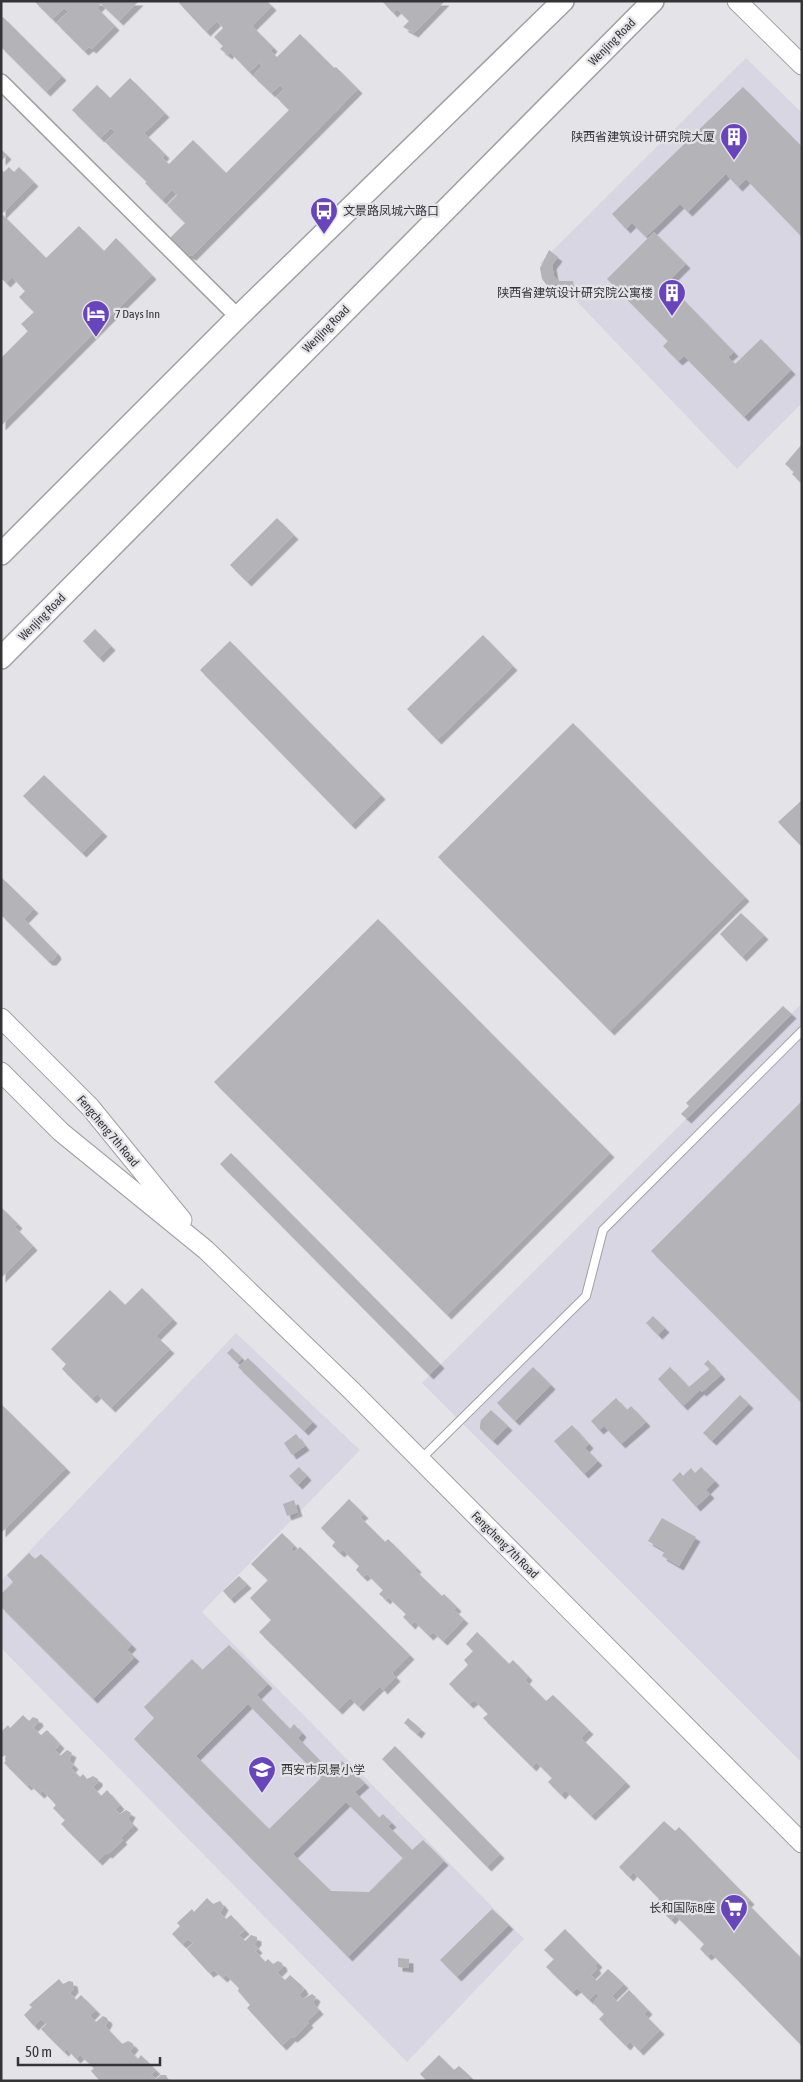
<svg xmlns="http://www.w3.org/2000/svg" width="803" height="2082" font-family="'Asap Condensed','Noto Sans SC',sans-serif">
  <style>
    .built { fill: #d8d6e2 }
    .building { fill: #b4b3b7; fill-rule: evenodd; filter: url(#shadow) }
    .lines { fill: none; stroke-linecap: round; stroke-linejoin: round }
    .service-casing { stroke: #a1a1a5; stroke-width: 10 }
    .minor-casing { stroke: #a1a1a5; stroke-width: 18 }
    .tertiary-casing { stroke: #a1a1a5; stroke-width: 21 }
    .secondary-casing { stroke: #a1a1a5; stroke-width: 24 }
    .service { stroke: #fff; stroke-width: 8 }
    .minor { stroke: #fff; stroke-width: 15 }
    .tertiary { stroke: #fff; stroke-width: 19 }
    .secondary { stroke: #fff; stroke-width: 21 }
    .labels { text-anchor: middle; stroke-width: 4.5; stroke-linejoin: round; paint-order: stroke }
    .street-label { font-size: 12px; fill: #343436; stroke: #e4e4e8 }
    .poi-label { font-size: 12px; fill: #343436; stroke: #e4e4e8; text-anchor: end }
  </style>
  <defs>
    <filter id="shadow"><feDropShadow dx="4.5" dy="4.5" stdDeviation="0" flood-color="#0004"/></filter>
  </defs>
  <rect width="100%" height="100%" fill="#e4e4e8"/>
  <path class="built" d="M746 58 802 113V403L737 469 540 263Z
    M802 1003V1763L422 1383Z
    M236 1333 360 1450 202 1612 524 1939 407 2062 1 1648V1581Z"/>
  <path class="building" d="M34 1H139L119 21 101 4 97 8 115 26 92 49 89 47 84 51 56 23 68 12 64 8 52 19Z
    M181 1H267L272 6 252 26 273 47 270 51 277 57 300 34 334 68 336 67 358 89 192 256 181 253 168 240 185 223 167 205 177 195 172 190 162 200 145 183 147 182 105 142 115 132 111 128 100 138 72 110 97 85 110 98 130 78 165 113 144 133 165 154 162 158 169 164 193 140 226 173 289 110 276 97 284 89 280 85 271 93 253 76 262 66 259 63 249 72 230 52 228 55 220 49 223 46 214 37 223 28 217 21 206 32 179 3Z
    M382 1H445L414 33 403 27 409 21 397 9 393 13Z
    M3 17 62 76 46 92 1 47V19Z
    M743 87 802 147V237L746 179 738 187 726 174 688 212 680 204 646 237 632 223 626 229 612 214Z
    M1 149 7 155 1 161Z
    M9 167 14 172 19 167 34 182 2 214 46 258 79 226 104 251 116 238 152 275 1 426V358L28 331 21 324 34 312 19 297 25 291 12 277 6 283 1 278V169L4 172Z
    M654 232 686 264 661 289 666 294 672 288 734 352 728 357 735 364 761 339 791 370 744 417 684 356 678 361 663 346 668 341 607 279Z
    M549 250 558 257 552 265 554 276 559 281H573L575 293 561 294 549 288 542 279 540 268Z
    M802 444V480L800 482 792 474 794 472 785 464Z
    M277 518 294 535 247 582 230 565Z
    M95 629 111 646 99 658 83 641Z
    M483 635 513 666 437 740 407 709Z
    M230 641 381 795 351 825 200 670Z
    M573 723 745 897 610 1031 438 857Z
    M44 775 103 832 82 853 23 796Z
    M802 800V847L778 822Z
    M1 877 34 909 24 919 56 952 57 955 52 961H48L1 915Z
    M741 913 764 935 742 957 720 934Z
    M378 919 610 1153 447 1315 214 1082Z
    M783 1006 792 1014 687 1119 681 1114 689 1106 686 1103Z
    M802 1101V1403L651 1251Z
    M231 1153 440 1364 429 1375 220 1164Z
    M1 1207 18 1224 15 1227 33 1246 1 1278Z
    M142 1288 173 1319 156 1336 170 1349 111 1408 97 1394 92 1399 62 1369 66 1364 51 1349 110 1290 125 1305Z
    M653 1316 665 1328 658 1335 646 1323Z
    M232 1348 242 1358 238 1363 227 1353Z
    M248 1358 313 1422 304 1431 238 1367Z
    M708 1360 721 1375 702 1392 700 1390 683 1406 658 1379 670 1367 689 1387 710 1369 704 1364Z
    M533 1367 551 1385 515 1421 497 1403Z
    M740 1395 749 1404 712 1441 703 1433Z
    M616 1398 627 1410 631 1406 646 1422 621 1444 604 1426 599 1430 591 1421Z
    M1 1404 66 1468 1 1533Z
    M491 1410 508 1426 493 1441 480 1429V1425L481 1420Z
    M572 1425 589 1444 585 1448 598 1461 584 1474 554 1441Z
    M296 1434 305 1446 292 1455 284 1443Z
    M299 1467 307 1476 298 1485 289 1476Z
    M701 1467 715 1481 706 1490 710 1494 696 1507 672 1480 680 1472 683 1476 691 1468 695 1473Z
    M349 1499 364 1514 360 1517 385 1542 388 1539 417 1568 415 1570 442 1596 444 1594 457 1607 454 1610 464 1619 443 1641 433 1632 429 1636 414 1621 411 1625 403 1617 406 1614 388 1597 386 1600 379 1594 383 1590 367 1574 363 1577 356 1570 359 1566 343 1550 340 1553 332 1546 335 1542 321 1528Z
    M294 1500 298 1512 287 1516 283 1504Z
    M662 1518 696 1537 679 1566 662 1556 665 1551 648 1541Z
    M282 1533 294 1545 291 1549 294 1552 300 1547 410 1655 392 1673 396 1677 383 1690 380 1686 359 1707 350 1698 338 1710 259 1632 271 1620 250 1598 268 1580 251 1564Z
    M29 1553 35 1559 41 1554 132 1645 127 1650 135 1657 93 1699 1 1607V1594L13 1582 7 1575Z
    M239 1576 247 1584 230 1599 223 1591Z
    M477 1632 509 1664 513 1660 528 1676 525 1680 546 1701 553 1695 589 1730 581 1738 626 1782 591 1816 565 1790 561 1795 548 1782 552 1778 536 1762 532 1767 483 1718 488 1714 474 1700 469 1704 449 1684 468 1665 464 1660 473 1651 466 1644Z
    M229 1645 268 1684 257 1695 290 1729 294 1724 302 1733 298 1738 331 1772 342 1761 365 1783 355 1792 379 1818 383 1814 392 1823 388 1826 412 1850 423 1840 444 1861 348 1957 134 1739 154 1718 144 1707 192 1659 202 1670ZM248 1704 321 1778 269 1829 196 1756ZM346 1802 403 1858 369 1892 331 1891 293 1854Z
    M23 1715 29 1721 33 1717 38 1719 39 1722 33 1728 41 1735 47 1730 58 1742 60 1744 55 1750 60 1756 67 1750 72 1753 69 1760 74 1765 71 1768 80 1777 83 1774 87 1779 93 1776 98 1779V1782L93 1787 101 1796 107 1790 120 1805 115 1810 120 1814 126 1810 131 1813 128 1819 134 1825 121 1838 123 1840 108 1854 106 1853 98 1861 61 1824 65 1820 53 1808 56 1805 43 1791 40 1794 29 1784 27 1786 4 1763 8 1759 5 1755 1 1758V1732L8 1725 10 1728Z
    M408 1718 421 1729 417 1734 404 1723Z
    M395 1746 500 1854 487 1867 382 1759Z
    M664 1821 675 1831 679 1827 748 1898 750 1900 747 1903 802 1959V2046L711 1953 707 1956 700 1949 704 1944 675 1915 671 1920 655 1904 659 1899 633 1872 629 1877 619 1867Z
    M207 1898 213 1904 220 1901 224 1906 220 1913 226 1919 231 1915 245 1930 239 1935 245 1941 251 1935 257 1937V1941L254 1944 258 1949 255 1951 265 1962 268 1959 273 1964 278 1961 282 1963 283 1967 277 1973 285 1980 290 1975 302 1986 304 1990 299 1995 303 1999 312 1994 316 1997 313 2003 319 2010 307 2021 309 2023 300 2032 293 2038 291 2037 282 2046 247 2008 250 2005 238 1991 239 1988 226 1975 223 1978 214 1970 209 1973 187 1949 193 1943 188 1939 182 1944 172 1934 180 1926 177 1923 192 1909 194 1912Z
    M492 1909 509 1925 457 1977 440 1960Z
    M565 1929 598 1963 595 1966 597 1969 591 1975 596 1981 608 1969 624 1984 612 1996 617 2002 629 1990 648 2010 644 2014 660 2030 639 2051 630 2041 626 2046 599 2019 604 2014 593 2003 599 1996 596 1993 589 2000 577 1988 572 1992 546 1967 554 1959 544 1950Z
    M398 1958 409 1959V1968L398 1967Z
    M59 1979 63 1984 69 1981 73 1982 74 1988 70 1993 76 2000 81 1995 96 2010 90 2016 96 2022 103 2016 107 2018 108 2021 105 2026 122 2044 128 2041 132 2043 134 2046 130 2051 138 2059 141 2055 156 2070 151 2074 156 2079 161 2075H166L169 2081H100L91 2071 94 2068 80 2055 76 2059 67 2049 64 2052 41 2029 46 2024 41 2019 34 2026 24 2015 32 2007 29 2005Z
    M439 2055 454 2070 459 2066 470 2076 466 2081H427L420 2074Z"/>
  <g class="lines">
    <defs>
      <path id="service" d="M420 1460 586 1296 603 1230 802 1031"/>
      <path id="minor" d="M1 82 238 317"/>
      <path id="tertiary" d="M737 1 802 65
        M1 1018 90 1107 182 1220
        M1 1072 61 1132 206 1250 351 1390 802 1843"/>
      <path id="secondary" d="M1 554 238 317 563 1
        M1 658 653 1"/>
    </defs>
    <use href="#service" class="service-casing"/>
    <use href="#minor" class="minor-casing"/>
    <use href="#tertiary" class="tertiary-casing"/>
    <use href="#secondary" class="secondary-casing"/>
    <use href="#service" class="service"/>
    <use href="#minor" class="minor"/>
    <use href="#tertiary" class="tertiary"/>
    <use href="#secondary" class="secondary"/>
  </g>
  <defs>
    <symbol id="building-pin" viewBox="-11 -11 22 30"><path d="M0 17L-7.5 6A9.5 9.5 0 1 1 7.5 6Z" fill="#6844bd" stroke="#e4e4e8"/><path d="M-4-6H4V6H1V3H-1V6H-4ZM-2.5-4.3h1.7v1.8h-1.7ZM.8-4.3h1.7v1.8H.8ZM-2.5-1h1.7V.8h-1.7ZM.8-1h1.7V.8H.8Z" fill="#fff"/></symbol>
    <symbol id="bus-pin" viewBox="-11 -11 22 30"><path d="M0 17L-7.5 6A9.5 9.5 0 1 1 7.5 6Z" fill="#6844bd" stroke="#e4e4e8"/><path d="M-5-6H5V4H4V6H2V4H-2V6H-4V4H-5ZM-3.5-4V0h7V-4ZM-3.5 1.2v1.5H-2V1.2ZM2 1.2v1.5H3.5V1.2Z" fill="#fff"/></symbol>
    <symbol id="hotel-pin" viewBox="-11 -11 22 30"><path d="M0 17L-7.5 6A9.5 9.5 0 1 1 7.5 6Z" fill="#6844bd" stroke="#e4e4e8"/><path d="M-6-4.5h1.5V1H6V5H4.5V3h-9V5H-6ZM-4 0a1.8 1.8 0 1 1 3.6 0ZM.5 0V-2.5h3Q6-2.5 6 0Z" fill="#fff"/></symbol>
    <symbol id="school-pin" viewBox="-11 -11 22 30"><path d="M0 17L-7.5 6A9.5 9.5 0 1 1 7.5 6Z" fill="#6844bd" stroke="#e4e4e8"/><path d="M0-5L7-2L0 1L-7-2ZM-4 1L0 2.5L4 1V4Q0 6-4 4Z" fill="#fff"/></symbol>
    <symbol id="supermarket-pin" viewBox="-11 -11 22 30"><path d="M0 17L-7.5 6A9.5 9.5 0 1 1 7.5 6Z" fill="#6844bd" stroke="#e4e4e8"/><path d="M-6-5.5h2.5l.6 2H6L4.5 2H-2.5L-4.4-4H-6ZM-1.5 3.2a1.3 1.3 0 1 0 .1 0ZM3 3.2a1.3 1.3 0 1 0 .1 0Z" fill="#fff"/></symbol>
  </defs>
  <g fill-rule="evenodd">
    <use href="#building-pin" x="718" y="121" width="32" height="43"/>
    <use href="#bus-pin" x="308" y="195" width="32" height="43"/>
    <use href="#building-pin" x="656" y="277" width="32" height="43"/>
    <use href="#hotel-pin" x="80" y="298" width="32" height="43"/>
    <use href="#school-pin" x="246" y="1754" width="32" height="43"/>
    <use href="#supermarket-pin" x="718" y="1892" width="32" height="43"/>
  </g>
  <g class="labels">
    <g class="street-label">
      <text transform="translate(612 42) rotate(-45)" y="4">Wenjing Road</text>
      <text transform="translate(326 329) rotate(-45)" y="4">Wenjing Road</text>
      <text transform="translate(42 617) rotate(-45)" y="4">Wenjing Road</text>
      <text transform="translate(108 1131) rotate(50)" y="4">Fengcheng 7th Road</text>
      <text transform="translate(505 1545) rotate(45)" y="4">Fengcheng 7th Road</text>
    </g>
    <g class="poi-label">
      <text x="715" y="141">陕西省建筑设计研究院大厦</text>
      <text x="343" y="215" text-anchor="start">文景路凤城六路口</text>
      <text x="653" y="297">陕西省建筑设计研究院公寓楼</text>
      <text x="115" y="318" text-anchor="start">7 Days Inn</text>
      <text x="281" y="1774" text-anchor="start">西安市凤景小学</text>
      <text x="715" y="1912">长和国际B座</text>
    </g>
  </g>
  <rect width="803" height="2082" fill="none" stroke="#343436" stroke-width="5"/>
  <path d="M18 2057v8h142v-8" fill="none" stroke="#343436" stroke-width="2.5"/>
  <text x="25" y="2057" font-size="15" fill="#343436" stroke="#e4e4e8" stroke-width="4" paint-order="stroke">50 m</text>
</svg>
